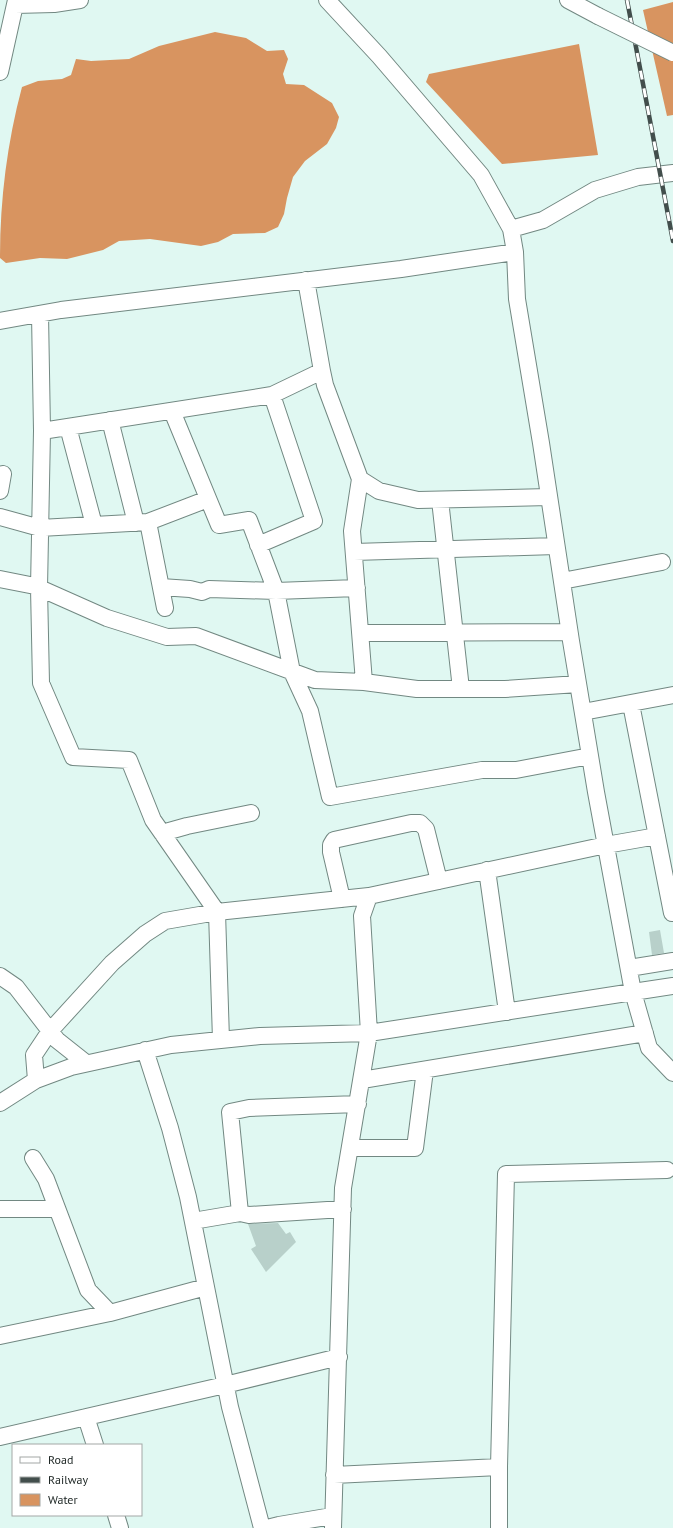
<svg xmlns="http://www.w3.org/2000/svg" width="673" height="1528" font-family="'PT Sans',sans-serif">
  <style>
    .water { fill: #d89460 }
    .building { fill: #b8d0ca }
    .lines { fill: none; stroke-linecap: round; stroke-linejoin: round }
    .minor-casing { stroke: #728882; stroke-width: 18 }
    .minor { stroke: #fff; stroke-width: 16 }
    .rail-casing { stroke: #424e4c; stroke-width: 4.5 }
    .rail { stroke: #fff; stroke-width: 3; stroke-dasharray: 9; stroke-linecap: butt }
    .minor-bridge-casing { stroke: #728882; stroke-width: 18; stroke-linecap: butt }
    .minor-bridge { stroke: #fff; stroke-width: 16 }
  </style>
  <rect width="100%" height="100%" fill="#e0f8f2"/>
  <path class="water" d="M673 2V115L667 116 643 10Z
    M215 32 246 38 267 51 284 50 288 59 283 74 286 84 304 85 332 103 339 117 336 128 327 144 305 161 293 177 287 198 284 214 278 227 265 233 233 234 218 242 201 246 150 239 119 241 103 250 67 259 40 258 6 263 0 258C0 200 7 143 22 87L38 81 62 79 71 75 76 59 91 61 129 59 159 46Z
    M579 44 598 155 502 164 426 82 429 74Z"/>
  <path class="building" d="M660 930 664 953 652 955 649 932Z
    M278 1223 286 1234 290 1232 296 1242 266 1272 251 1249 256 1246 248 1224Z"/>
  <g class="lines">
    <defs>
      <path id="minor" d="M327 0 379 56 481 175 511 229 515 252 517 299 541 443 571 641 596 792 633 992 369 1033 343 1188 333 1528
        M568 0 598 16
        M15 5 54 4 80 0
        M0 72 16 0
        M511 229 543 220 595 190 638 177 673 173
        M306 280 322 371
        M40 314 42 431
        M0 321 61 310 401 269 515 252
        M172 411 219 525 249 520 276 591 292 672 310 711 330 797 482 770H516L590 756
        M110 420 136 523
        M68 427 94 525
        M360 479 352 531 364 682
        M0 491 3 474
        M440 500 461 689
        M0 517 40 528 148 522 165 608
        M148 522 208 499
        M258 545 314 521 272 395
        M354 552 556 546
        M0 579 35 586 107 618 167 637 196 636 315 680 364 682 417 689H505L578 684
        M562 581 662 562
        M161 587 190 589 202 592 209 589 276 591 357 588
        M360 633 569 632
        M631 704 672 913
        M583 712 673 695
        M162 833 187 826 251 813
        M487 870 507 1012
        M369 896 217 912 153 820 129 760 73 757 41 683 39 588 42 431 272 395 322 371 325 385 360 479 379 491 418 500 549 497
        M342 899 331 852V845L334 840 411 823H420L426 829 439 881
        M629 968 673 961
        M0 976 16 987 57 1040 86 1063
        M673 986 633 992 649 1048 673 1073
        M145 1050 170 1128 188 1197 230 1407 262 1528
        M36 1080 34 1055 50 1031 112 963 145 934 165 921 217 912 221 1040
        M362 1080 645 1033
        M0 1103 36 1080 71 1067 171 1045 260 1036 369 1033 362 916 369 896 606 845 657 836
        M350 1148H415L425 1070
        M0 1209H57
        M240 1213 230 1112 249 1108 358 1104
        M193 1221 240 1213 249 1215 343 1209
        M110 1313 206 1287
        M0 1336 110 1313 88 1290 46 1179 33 1158
        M86 1417 95 1445
        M0 1437 225 1385 339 1357
        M499 1467V1528
        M334 1475 499 1467 506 1174 667 1170
        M116 1515 120 1528
        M267 1528 279 1525 332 1516"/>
    </defs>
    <use href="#minor" class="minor-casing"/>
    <use href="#minor" class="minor"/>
    <defs>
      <path id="rail" d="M627 0 673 241"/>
    </defs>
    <use href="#rail" class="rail-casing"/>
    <use href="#rail" class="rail"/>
    <defs>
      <path id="minor-bridge" d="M598 16 673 53"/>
    </defs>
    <use href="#minor-bridge" class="minor-bridge-casing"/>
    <use href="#minor-bridge" class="minor-bridge"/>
  </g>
  <rect x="12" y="1444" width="130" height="72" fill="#ffffff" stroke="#a3a7a6"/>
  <rect x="20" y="1457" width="20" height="6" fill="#ffffff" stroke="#a3a7a6"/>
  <text x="48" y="1464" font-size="12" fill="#1a2321">Road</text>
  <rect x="20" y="1477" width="20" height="6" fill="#424e4c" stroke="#a3a7a6"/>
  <text x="48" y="1484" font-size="12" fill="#1a2321">Railway</text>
  <rect x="20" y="1494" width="20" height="12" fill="#d89460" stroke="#a3a7a6"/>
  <text x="48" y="1504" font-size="12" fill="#1a2321">Water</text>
</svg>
